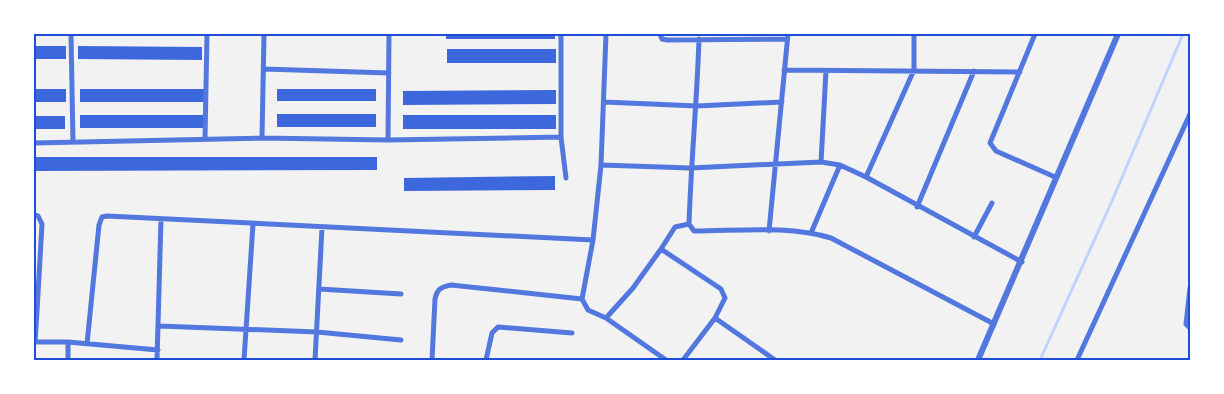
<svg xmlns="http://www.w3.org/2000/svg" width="1224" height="394" font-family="'Roboto Serif',serif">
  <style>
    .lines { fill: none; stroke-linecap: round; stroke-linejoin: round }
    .stream { stroke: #bfd3fe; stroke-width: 3 }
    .building { fill: #3d67dc }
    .minor { stroke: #5277de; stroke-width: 5 }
    .tertiary { stroke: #5277de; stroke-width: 6 }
    .neatline { fill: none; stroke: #1d4ed8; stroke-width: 2 }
  </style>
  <rect width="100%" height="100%" fill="#f2f2f2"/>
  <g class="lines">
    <path class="stream" d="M1040 360 1112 201 1183 34"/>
  </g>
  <path class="building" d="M446 34H555V39H446Z
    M34 46H66V59H34Z
    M78 46 202 47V60L78 59Z
    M447 49H556V63H447Z
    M34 89H66V102H34Z
    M80 89H204V102H80Z
    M277 89H376V101H277Z
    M556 90V104L403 105V91Z
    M277 114H376V127H277Z
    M80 115H204V128H80Z
    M403 115H556V129H403Z
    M34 116H65V129H34Z
    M34 157H377V170L34 171Z
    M555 176V190L404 191V178Z"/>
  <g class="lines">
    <path class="minor" d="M71 34 73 142
      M561 34V137L566 178
      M606 34 601 165 593 240 582 299 588 310 606 318 666 360
      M660 34 662 39 667 40 787 39
      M1035 34 990 143 996 151 1055 177
      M699 39C697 101 691 162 689 224L694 231C738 231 789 225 831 238L994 324
      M264 69 389 73
      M784 70 1020 72
      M604 102 697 106 782 102
      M262 138 264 34
      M205 139 207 34
      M388 140 389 34
      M34 143 262 138 388 140 561 137
      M821 162 826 71
      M601 165 690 168 821 162 840 165 866 177 1022 262
      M866 177 914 70V34
      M917 207 974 71
      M34 215 38 216 42 224 37 311
      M769 231 788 34
      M811 233 840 165
      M974 237 992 203
      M1190 288 1186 324 1190 328
      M319 289 401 294
      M34 311H37L35 342
      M606 318 633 288 661 249
      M715 318 775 360
      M159 326 317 332 401 340
      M34 342H68L158 350
      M87 344 99 225 102 217 107 216 593 240
      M68 360V342
      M157 360 161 219
      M244 360 253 224
      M315 360 322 228
      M432 360 435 299C437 289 441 287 451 285L582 299
      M486 360 492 333 498 327 572 333
      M683 360 715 318 725 298 721 289 661 249 675 227 689 224
      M1077 360 1190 114"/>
    <path class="tertiary" d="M978 360 1118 34"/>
  </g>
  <rect width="1224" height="394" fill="none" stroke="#ffffff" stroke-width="70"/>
  <rect x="35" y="35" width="1154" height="324" class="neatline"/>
</svg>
